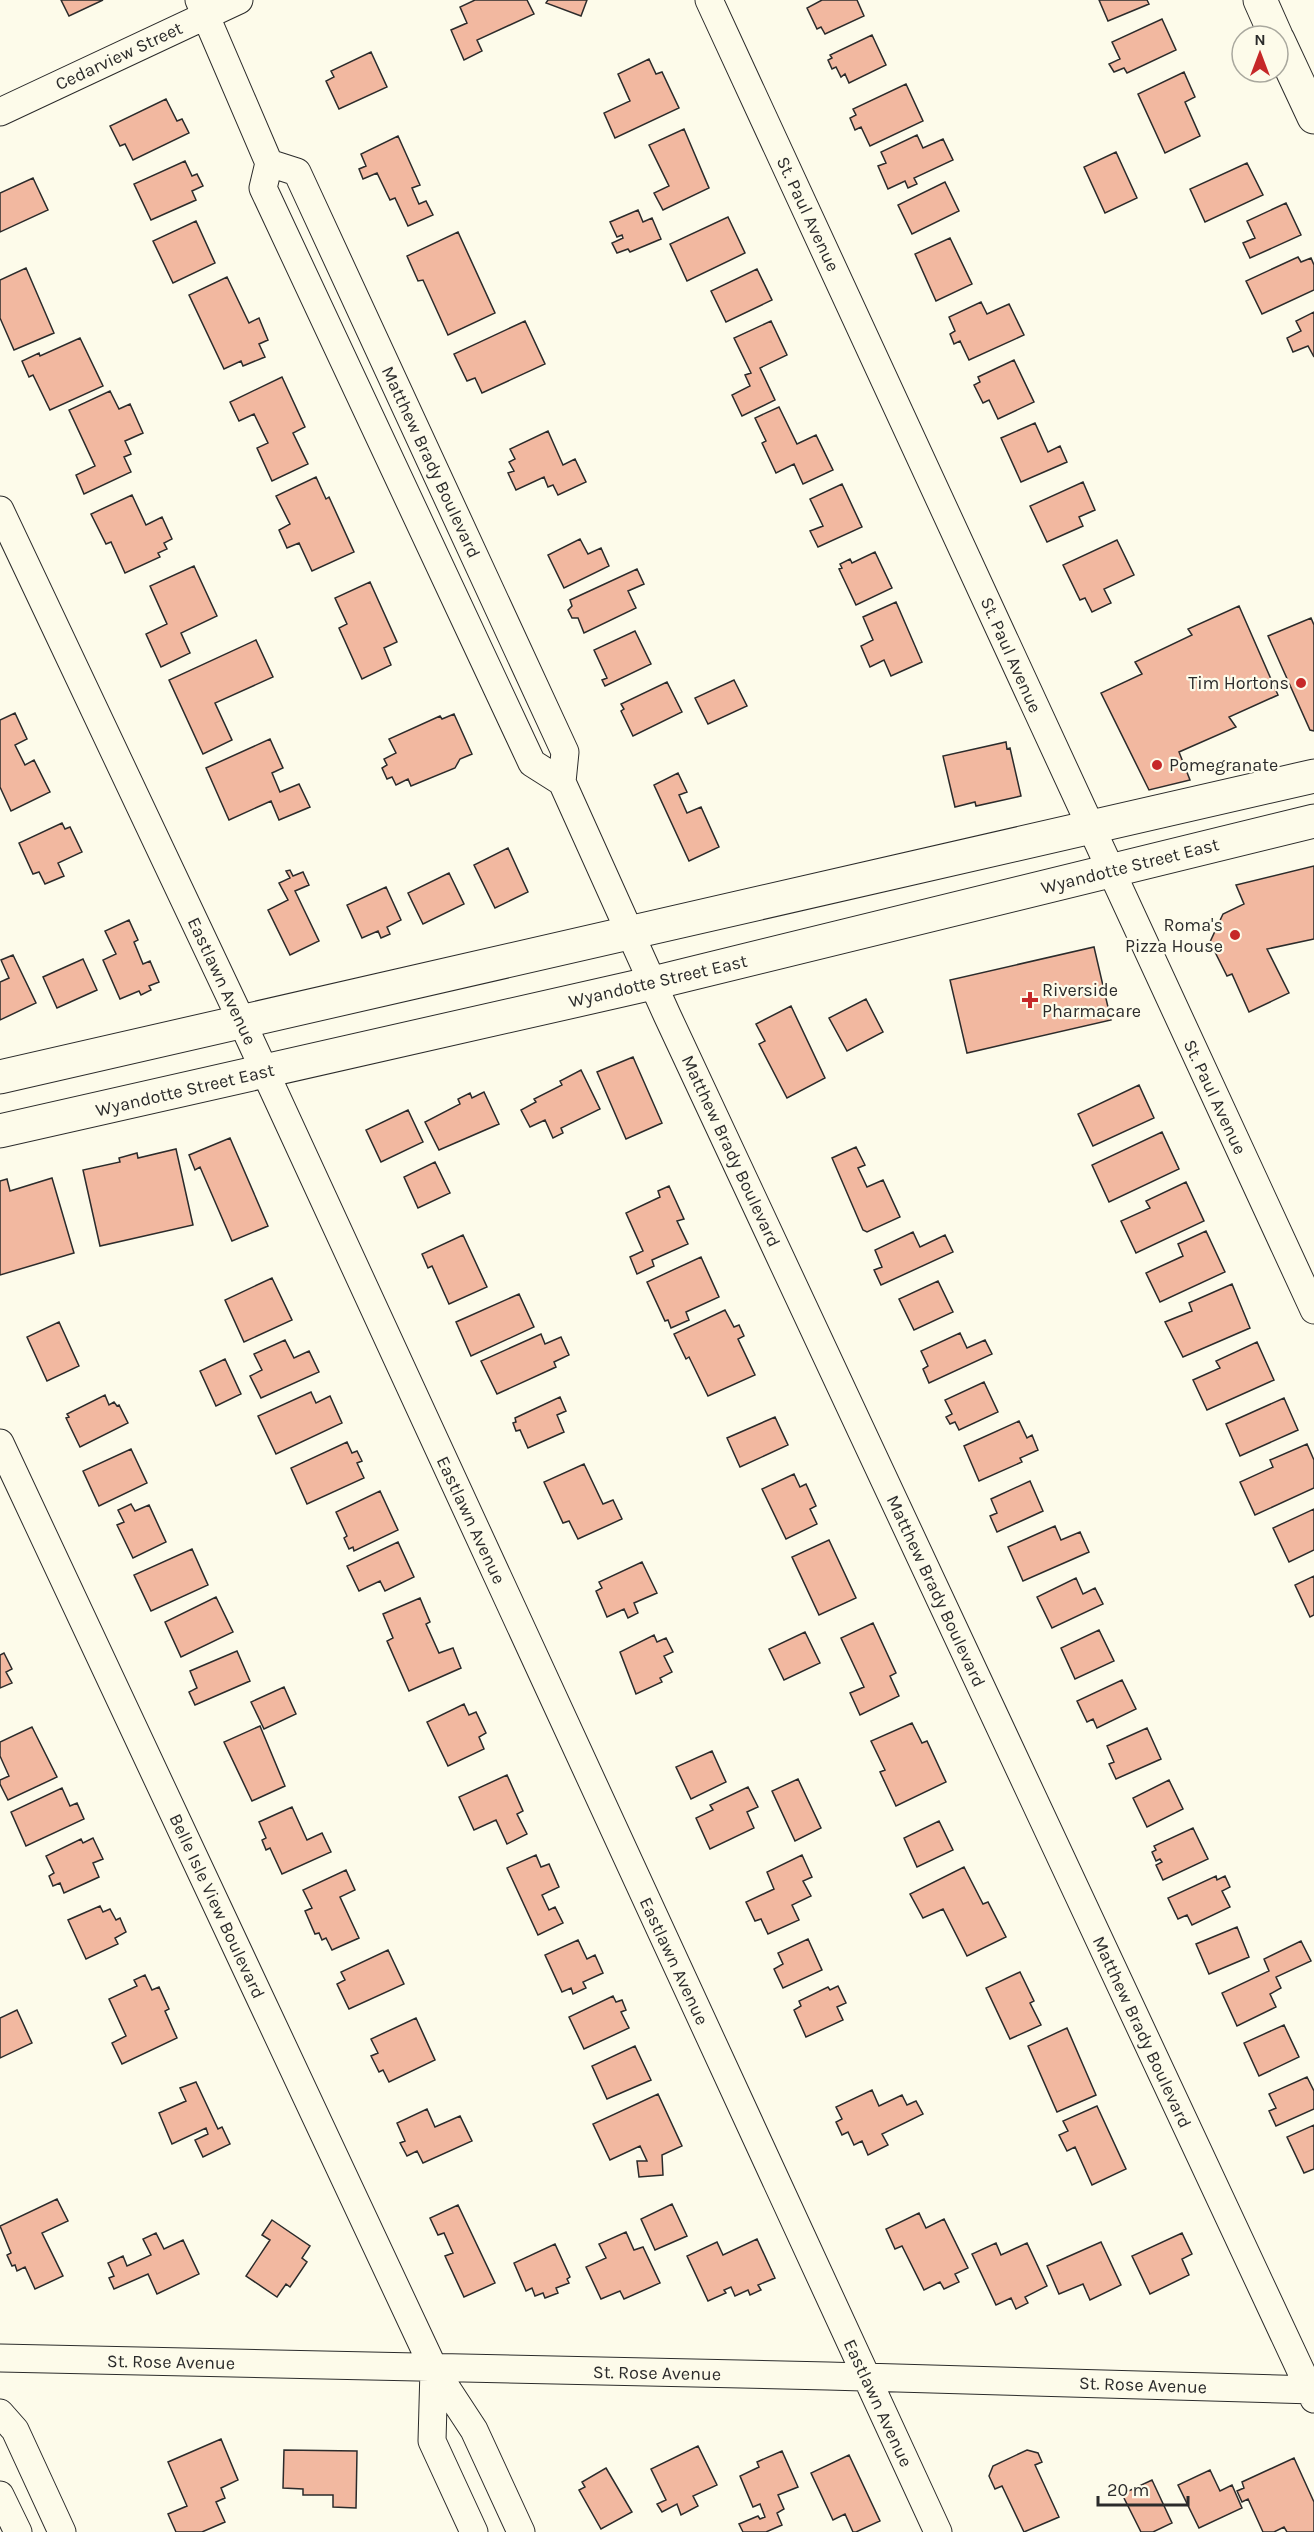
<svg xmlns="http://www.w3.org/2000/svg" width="1314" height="2532" font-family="Karla,sans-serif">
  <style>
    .building { fill: #f2b8a0; stroke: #2b2b2b; stroke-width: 1.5 }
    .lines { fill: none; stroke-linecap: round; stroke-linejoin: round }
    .street-casing { stroke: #2b2b2b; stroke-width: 29 }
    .secondary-casing { stroke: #2b2b2b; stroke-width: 35 }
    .street { stroke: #fdfbea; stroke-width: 27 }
    .secondary { stroke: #fdfbea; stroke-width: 33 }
    .poi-dot { fill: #c62828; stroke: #fdfbea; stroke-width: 2 }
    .labels { text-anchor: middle; stroke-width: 4.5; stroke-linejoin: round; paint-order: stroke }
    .street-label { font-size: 18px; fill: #2b2b2b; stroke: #fdfbea }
    .poi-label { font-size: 18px; fill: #2b2b2b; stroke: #fdfbea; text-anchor: end }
  </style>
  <rect width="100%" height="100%" fill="#fdfbea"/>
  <path class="building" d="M61 0H103L69 16Z
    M475 0H527L534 14 477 40 482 51 464 60 451 30 467 23 460 7Z
    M548 0H587L581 16 546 3Z
    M822 0H857L864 16 825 34 821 27 817 29 807 8Z
    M1099 0H1147L1149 4 1108 21Z
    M1162 19 1176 50 1127 73 1124 68 1114 72 1109 64 1120 59 1112 42Z
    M872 35 886 65 849 83 845 74 841 77 836 67 832 69 828 60 832 58 830 55Z
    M371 52 387 87 339 109 326 81 334 77 331 71Z
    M649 59 656 74 662 72 679 108 615 138 604 113 630 101 618 74Z
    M1184 72 1195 97 1185 102 1200 136 1165 153 1138 94Z
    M906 84 923 121 870 146 861 127 855 130 850 118 856 115 853 109Z
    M166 99 177 121 182 119 189 133 133 160 125 144 120 146 110 126Z
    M684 129 709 188 663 210 654 193 669 186 649 145Z
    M917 135 923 148 943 139 953 160 914 178 917 184 908 188 905 181 888 189 878 166 886 163 881 152Z
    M398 136 420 185 412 188 419 204 426 201 433 215 408 226 395 198 390 200 377 173 363 179 359 169 366 166 361 154Z
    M1116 152 1137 198 1105 213 1084 167Z
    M185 161 192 176 197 174 203 186 192 191 196 200 151 220 134 184Z
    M1247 163 1263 195 1205 222 1190 189Z
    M33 178 48 210 0 232V193Z
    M945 182 959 211 912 234 898 205Z
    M1286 203 1301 235 1250 258 1243 243 1255 238 1247 221Z
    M638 210 643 222 652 218 661 239 630 252 628 249 617 253 612 243 623 238 622 235 617 237 610 222Z
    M728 217 745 253 687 281 670 244Z
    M196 221 215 263 173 283 153 241Z
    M458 232 495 313 448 335 423 280 418 281 407 256Z
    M950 238 972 284 936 301 915 254Z
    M1298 257 1301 262 1311 258 1314 265V290L1262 314 1246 281Z
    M26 268 54 333 14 350 0 318V280Z
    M757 269 772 300 726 322 711 291Z
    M227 277 249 323 259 318 268 340 259 344 265 357 243 366 241 361 224 369 189 295Z
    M981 302 987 314 1009 304 1024 335 969 360 960 341 954 344 950 334 955 331 949 317Z
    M1314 312V357L1308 346 1293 352 1287 338 1301 331 1296 321Z
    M525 321 545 364 482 393 475 378 467 381 454 354Z
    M771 321 787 355 760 368 775 400 742 416 732 395 750 386 745 375 751 373 734 338Z
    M80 338 103 386 50 410 33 375 29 377 22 361 39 353 40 356Z
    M1014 360 1034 402 998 419 989 400 983 403 974 385 980 382 978 377Z
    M282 377 305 427 293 433 308 464 272 481 257 448 268 443 254 414 239 421 230 402Z
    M110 391 119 409 130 404 143 433 125 441 131 454 124 457 131 472 84 494 76 475 95 466 69 410Z
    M779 407 797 444 816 435 833 470 803 484 794 464 776 473 762 443 766 441 755 418Z
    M1035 423 1048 452 1060 446 1067 462 1021 482 1001 438Z
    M548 431 563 465 575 459 586 482 558 495 553 485 548 487 544 477 516 490 508 473 514 471 509 462 515 459 510 449Z
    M316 477 326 499 329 497 354 552 312 571 299 543 287 548 279 530 290 524 276 496Z
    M1083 482 1095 510 1079 517 1083 526 1047 542 1030 506Z
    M842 484 862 527 818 547 810 531 823 526 810 499Z
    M132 495 146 525 162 517 172 539 164 543 167 549 158 553 160 557 125 573 111 542 106 544 91 514Z
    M580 539 588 554 601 548 609 566 564 588 548 555Z
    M1117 540 1134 575 1104 589 1111 603 1092 612 1085 598 1080 600 1063 565Z
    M875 552 892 588 856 605 839 569 842 568 840 564 850 559 852 563Z
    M194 566 217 616 181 633 190 653 161 667 146 634 167 624 150 586Z
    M637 569 644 584 628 591 636 608 584 633 578 618H572L568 610 572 606 570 600Z
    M370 582 397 642 384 648 391 665 362 679 339 628 347 624 335 598Z
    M896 602 922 662 891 676 884 660 870 667 861 646 873 640 863 617Z
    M1239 606 1278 695 1229 717 1236 727 1179 752 1190 780 1149 790 1101 693 1142 674 1135 662 1192 635 1188 629Z
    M1311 618 1314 625V731L1310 730 1268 636Z
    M635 631 651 664 605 686 602 680 607 678 594 650Z
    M256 640 273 677 215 703 232 740 203 754 169 680Z
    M734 680 747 706 708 724 695 698Z
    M667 682 682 712 633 736 621 711 624 709 621 704Z
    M15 713 27 739 15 745 25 765 34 760 50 792 11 811 0 787V720Z
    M454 714 472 754 460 759 455 768 411 786 408 779 396 785 392 777 387 779 382 768 387 765 384 759 396 753 389 739 440 716 442 719Z
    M270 739 283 768 272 773 280 792 299 784 310 807 279 820 271 801 229 820 206 768Z
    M1006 742 1007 749 1010 748 1021 796 976 806 975 802 955 807 943 756Z
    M678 773 687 792 679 795 687 813 701 807 719 847 689 861 654 785Z
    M62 823 65 829 70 827 82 852 58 863 64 876 45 884 39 872 33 874 19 843Z
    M508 848 528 892 495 908 474 865Z
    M1314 866V939L1267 949 1289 993 1249 1012 1232 974 1227 976 1210 942 1223 914 1244 904 1236 885Z
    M290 870 293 876 303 872 309 885 295 891 319 941 290 955 268 910 288 900 279 883 290 878 286 871Z
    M449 873 464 904 423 924 408 893Z
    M386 887 401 920 387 927 390 934 381 938 378 931 362 938 347 905Z
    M129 920 138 940 134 942 143 964 150 961 159 982 149 986 151 990 141 995 139 991 120 999 103 960 116 954 105 931Z
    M1094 947 1111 1020 967 1053 950 980Z
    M13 955 36 1003 0 1020V982L9 978 1 960Z
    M83 959 97 990 57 1008 43 977Z
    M866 999 883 1032 847 1051 829 1018Z
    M791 1006 825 1078 787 1098 759 1044 765 1041 756 1024Z
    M633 1057 662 1123 626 1139 597 1072Z
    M581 1070 600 1109 561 1128 563 1133 553 1138 545 1120 530 1127 521 1110 536 1102 534 1099 562 1085 560 1081Z
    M1139 1085 1154 1118 1093 1146 1078 1114Z
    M484 1092 499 1124 439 1150 425 1122 460 1104 458 1099 470 1093 472 1098Z
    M408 1110 423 1142 381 1162 366 1130Z
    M1162 1132 1179 1169 1109 1202 1092 1165Z
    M230 1138 268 1226 232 1241 200 1167 195 1170 189 1155Z
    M856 1147 865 1165 858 1168 867 1187 883 1180 900 1217 867 1232 863 1230 832 1158Z
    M176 1149 193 1225 100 1246 83 1170 120 1162 119 1158 137 1153 138 1158Z
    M435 1162 450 1193 418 1208 404 1177Z
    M52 1178 74 1253 0 1275V1181L7 1179 10 1191Z
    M1186 1182 1204 1221 1136 1253 1121 1221 1150 1208 1146 1201Z
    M669 1186 684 1219 677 1221 688 1244 652 1260 654 1266 637 1274 630 1257 643 1251 626 1213 660 1197 658 1191Z
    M1206 1231 1225 1272 1160 1302 1146 1273 1183 1256 1178 1244Z
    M913 1232 920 1247 945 1235 953 1252 881 1285 874 1270 882 1267 875 1250Z
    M463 1235 487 1287 449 1304 432 1266 428 1268 422 1254Z
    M701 1257 719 1297 686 1312 689 1320 671 1328 668 1320 665 1321 647 1282Z
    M272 1278 292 1320 244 1342 225 1300Z
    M938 1281 953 1312 914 1330 899 1299Z
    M1232 1284 1250 1328 1183 1357 1165 1322 1192 1311 1189 1303Z
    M519 1294 534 1327 471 1356 456 1322Z
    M725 1310 734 1327 739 1325 744 1336 738 1339 755 1375 708 1396 689 1357 686 1359 674 1334Z
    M59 1322 79 1366 47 1381 27 1337Z
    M960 1333 967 1348 985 1340 992 1354 929 1383 923 1369 928 1366 921 1351Z
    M541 1334 545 1344 561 1337 569 1355 554 1362 556 1367 497 1394 481 1361Z
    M285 1340 294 1358 309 1351 319 1372 261 1398 250 1376 262 1370 254 1354Z
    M1257 1342 1274 1380 1207 1410 1193 1380 1220 1368 1216 1361Z
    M225 1359 241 1394 216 1406 200 1371Z
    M984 1382 998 1412 959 1430 955 1422 950 1424 946 1417 952 1414 945 1400Z
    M311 1392 316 1403 330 1396 342 1423 276 1454 258 1416Z
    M105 1395 109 1405 114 1402 117 1406 119 1405 128 1423 80 1447 66 1418 69 1417 67 1414Z
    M560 1397 566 1411 557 1415 564 1432 528 1448 520 1430 516 1431 513 1423 516 1422 515 1418Z
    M1284 1398 1298 1430 1240 1456 1226 1424Z
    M775 1417 788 1445 740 1467 727 1438Z
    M1019 1421 1027 1438 1032 1435 1038 1450 1020 1458 1022 1462 979 1481 964 1446Z
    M347 1442 352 1453 357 1451 362 1461 357 1463 364 1478 307 1504 291 1468Z
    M1307 1444 1314 1460V1488L1255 1515 1240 1482 1273 1467 1270 1460Z
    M131 1449 147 1483 99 1506 83 1471Z
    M584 1464 603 1504 613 1500 622 1519 578 1539 569 1521 563 1523 544 1482Z
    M794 1474 800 1487 806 1484 816 1506 810 1509 817 1524 786 1539 762 1489Z
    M1030 1481 1043 1511 997 1532 990 1516 997 1513 991 1499Z
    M380 1491 398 1530 354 1551 353 1547 349 1549 344 1538 347 1536 336 1512Z
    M131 1504 135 1511 149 1505 166 1542 133 1558 117 1525 124 1522 118 1510Z
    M1314 1509V1550L1289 1562 1273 1528Z
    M1055 1526 1061 1540 1080 1532 1089 1552 1023 1581 1008 1547Z
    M829 1540 856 1598 819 1615 792 1557Z
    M398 1542 414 1577 385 1591 380 1581 359 1591 347 1566Z
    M192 1549 208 1585 151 1611 134 1575Z
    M642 1562 657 1593 634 1603 638 1613 628 1618 624 1609 607 1617 596 1591 602 1588 599 1582Z
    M1314 1576V1615L1310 1617 1295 1585Z
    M1076 1578 1083 1594 1095 1588 1103 1604 1052 1628 1037 1597Z
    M216 1597 233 1632 181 1657 165 1622Z
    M420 1598 430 1622 426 1624 439 1653 453 1648 461 1668 409 1691 387 1641 393 1638 383 1614Z
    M873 1623 896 1673 890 1676 899 1696 860 1715 850 1693 864 1687 841 1638Z
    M1099 1630 1114 1661 1075 1679 1061 1648Z
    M805 1632 820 1663 784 1680 769 1649Z
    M654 1635 657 1642 666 1638 673 1652 664 1656 672 1672 660 1678 662 1682 636 1694 620 1652Z
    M237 1651 250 1681 195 1705 189 1692 197 1688 190 1671Z
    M4 1653 12 1669 6 1672 12 1683 0 1688V1655Z
    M1122 1680 1136 1709 1097 1728 1093 1719 1087 1722 1077 1701Z
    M284 1687 296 1714 264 1729 251 1702Z
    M464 1704 469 1715 476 1712 486 1733 479 1737 484 1749 448 1766 427 1722Z
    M912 1723 922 1743 927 1741 946 1782 896 1806 880 1772 885 1770 871 1741Z
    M260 1726 285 1786 252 1801 224 1742Z
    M32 1727 57 1777 8 1800 0 1784V1780L9 1776 0 1756V1742Z
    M1147 1728 1161 1759 1116 1779 1109 1764 1114 1762 1107 1746Z
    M712 1751 726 1782 691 1799 676 1767Z
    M507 1775 523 1811 517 1814 527 1834 507 1844 496 1820 474 1830 459 1797Z
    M798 1779 821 1828 795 1841 772 1791Z
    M1169 1780 1183 1809 1147 1827 1133 1798Z
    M748 1787 758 1807 747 1812 754 1828 710 1849 696 1818 713 1810 710 1805Z
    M62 1788 70 1806 77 1803 84 1819 26 1846 11 1812Z
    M292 1807 307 1840 322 1833 331 1852 282 1874 270 1848 266 1850 262 1840 266 1838 259 1822Z
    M939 1821 953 1850 917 1867 904 1838Z
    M1193 1828 1208 1859 1163 1880 1156 1865 1162 1862 1160 1859 1156 1861 1152 1852 1156 1850 1154 1846Z
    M93 1838 103 1859 93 1863 99 1877 64 1893 60 1883 53 1886 49 1876 54 1873 46 1856 81 1839 83 1843Z
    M536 1855 541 1867 549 1864 559 1887 542 1895 549 1910 555 1907 563 1923 538 1935 507 1868Z
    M802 1855 812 1877 803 1881 811 1896 792 1905 799 1920 768 1934 761 1919 755 1921 746 1902 774 1889 767 1872Z
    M964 1867 983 1904 988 1902 1006 1937 967 1956 943 1909 923 1918 910 1894Z
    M346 1870 355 1890 340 1897 359 1938 332 1950 326 1938 322 1940 319 1933 315 1934 305 1911 312 1908 303 1890Z
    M1216 1876 1217 1880 1225 1876 1230 1887 1222 1891 1230 1907 1192 1925 1187 1915 1178 1919 1168 1898Z
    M100 1906 103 1912 110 1909 116 1920 120 1918 126 1932 115 1938 118 1944 86 1959 68 1920Z
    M1237 1927 1249 1957 1209 1974 1196 1944Z
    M808 1939 822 1970 783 1988 774 1969 783 1964 778 1953Z
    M578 1940 587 1959 595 1955 603 1973 583 1982 586 1988 573 1994 571 1988 562 1992 545 1955Z
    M1301 1941 1311 1961 1276 1977 1281 1988 1270 1994 1276 2007 1237 2026 1222 1993 1269 1971 1264 1959Z
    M388 1950 404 1984 349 2009 337 1984 345 1980 341 1972Z
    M1020 1972 1034 2001 1030 2003 1041 2025 1010 2039 986 1988Z
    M145 1975 152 1990 159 1987 169 2009 165 2011 177 2038 122 2064 112 2043 126 2036 109 1999 137 1986 134 1980Z
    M838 1986 846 2003 837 2007 843 2020 806 2037 794 2010 801 2006 799 2001 828 1987 830 1990Z
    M613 1996 616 2002 622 2000 626 2010 621 2012 629 2028 584 2049 569 2017Z
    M17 2010 32 2043 0 2058V2018Z
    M416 2018 435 2060 389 2082 383 2070 379 2072 371 2056 378 2053 371 2039Z
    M1284 2025 1299 2057 1259 2076 1244 2043Z
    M1067 2028 1096 2095 1057 2112 1028 2046Z
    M635 2046 651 2080 607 2099 592 2066Z
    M1307 2077 1314 2091V2109L1276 2126 1269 2111 1276 2108 1269 2094Z
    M196 2082 218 2129 222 2127 230 2144 203 2157 195 2140 208 2134 206 2128 172 2144 159 2113 186 2101 180 2088Z
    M872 2090 879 2106 902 2095 907 2105 916 2101 923 2114 882 2134 888 2145 868 2155 862 2141 854 2145 848 2132 842 2135 836 2122 842 2119 836 2107Z
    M658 2094 682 2146 662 2155 663 2175 639 2177 637 2161H647L640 2146 610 2160 593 2124Z
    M1097 2106 1126 2169 1092 2185 1075 2147 1067 2151 1059 2135 1068 2131 1063 2121Z
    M427 2109 435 2127 460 2116 472 2141 423 2163 417 2151 407 2156 400 2143 405 2141 397 2123Z
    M1314 2125V2169L1304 2173 1287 2137Z
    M57 2199 68 2221 42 2233 63 2276 35 2289 25 2267 17 2271 15 2265 12 2266 7 2255 11 2253 0 2226Z
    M672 2204 687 2236 655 2250 641 2219Z
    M458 2205 495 2283 464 2297 445 2256 453 2253 444 2233 438 2235 430 2218Z
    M919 2213 926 2228 944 2219 968 2268 955 2274 959 2282 944 2289 940 2282 924 2290 902 2246 895 2249 886 2229Z
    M272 2220 310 2246 302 2258 307 2262 290 2287 286 2284 277 2297 246 2276 270 2240 262 2235Z
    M626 2232 634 2250 643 2247 660 2283 624 2299 620 2291 601 2299 586 2267 606 2258 599 2244Z
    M156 2233 164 2249 183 2240 199 2274 157 2294 148 2274 114 2289 109 2278 114 2276 108 2263 123 2256 127 2266 151 2255 143 2239Z
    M1182 2233 1192 2254 1182 2259 1189 2275 1150 2294 1132 2256Z
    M757 2239 775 2278 758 2285 761 2290 750 2295 748 2290 735 2296 731 2287 724 2290 726 2293 708 2301 687 2256 717 2242 723 2255Z
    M1101 2242 1121 2285 1090 2300 1083 2284 1059 2294 1047 2266Z
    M996 2243 1001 2255 1027 2243 1047 2286 1025 2297 1028 2303 1016 2309 1011 2298 996 2305 972 2254Z
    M555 2244 570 2277 567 2279 569 2283 556 2288 558 2293 545 2298 543 2293 535 2296 532 2288 526 2291 514 2263Z
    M221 2439 238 2480 221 2488 225 2498 216 2502 225 2522 202 2532H176L168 2514 187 2506 168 2462Z
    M698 2446 717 2485 693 2496 698 2506 681 2515 677 2504 662 2512 657 2504 666 2500 651 2469Z
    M284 2450 357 2451 356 2508 333 2507V2495H303V2489L283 2488Z
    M1027 2450 1038 2453 1042 2462 1035 2465 1059 2517 1024 2532 1002 2486 995 2489 989 2476 993 2466Z
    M782 2451 798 2487 778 2495 784 2509 777 2513 782 2525 766 2532H743L739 2524 758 2516 760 2519 765 2517 760 2504 753 2507 740 2476 759 2467 757 2462Z
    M849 2455 880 2521 856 2532H853L845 2514 833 2520 811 2473Z
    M1294 2458 1314 2502V2532H1287L1284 2527 1274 2532H1263L1248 2499 1242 2502 1237 2491 1244 2488 1242 2482Z
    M606 2468 632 2512 601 2529 579 2490 585 2487 582 2482Z
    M1210 2470 1220 2491 1232 2485 1242 2508 1199 2528 1178 2485Z
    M1152 2480 1172 2523 1153 2532H1141L1122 2494Z"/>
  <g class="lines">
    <defs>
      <path id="street" d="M199 0 269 163 263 188 532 763 562 782
        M709 0 1314 1310
        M0 112 239 0
        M269 163 297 172 565 752 562 782 667 1015 1314 2399
        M0 510 242 1022 938 2532
        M0 1443 434 2369 474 2430 521 2532
        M0 2358 828 2376 1314 2390
        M434 2369 432 2441 474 2532
        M0 2413 15 2430 62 2532
        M0 2495 18 2532"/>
      <path id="secondary" d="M1260 0 1276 36
        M1278 40 1314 117
        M0 1077 1314 776
        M0 1131 653 983 1314 821"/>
    </defs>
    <use href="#street" class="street-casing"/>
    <use href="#secondary" class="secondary-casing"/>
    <use href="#street" class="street"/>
    <use href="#secondary" class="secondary"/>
  </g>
  <g class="poi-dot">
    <circle cx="1301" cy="683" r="6"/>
    <circle cx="1157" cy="765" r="6"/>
    <circle cx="1235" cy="935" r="6"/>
    <path d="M1027 991h6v6h6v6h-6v6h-6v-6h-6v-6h6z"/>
  </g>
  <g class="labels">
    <g class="street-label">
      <text transform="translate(119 56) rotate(-25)" y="6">Cedarview Street</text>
      <text transform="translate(808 214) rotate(65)" y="6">St. Paul Avenue</text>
      <text transform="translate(431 462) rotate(65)" y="6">Matthew Brady Boulevard</text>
      <text transform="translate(1011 655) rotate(66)" y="6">St. Paul Avenue</text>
      <text transform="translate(1130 866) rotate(-14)" y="6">Wyandotte Street East</text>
      <text transform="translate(222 981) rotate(65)" y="6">Eastlawn Avenue</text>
      <text transform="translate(658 981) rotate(-13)" y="6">Wyandotte Street East</text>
      <text transform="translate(185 1090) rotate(-13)" y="6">Wyandotte Street East</text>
      <text transform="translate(1215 1097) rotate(65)" y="6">St. Paul Avenue</text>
      <text transform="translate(731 1151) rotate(65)" y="6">Matthew Brady Boulevard</text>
      <text transform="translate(471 1520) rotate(65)" y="6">Eastlawn Avenue</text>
      <text transform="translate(936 1591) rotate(65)" y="6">Matthew Brady Boulevard</text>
      <text transform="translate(217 1906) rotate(65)" y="6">Belle Isle View Boulevard</text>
      <text transform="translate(674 1961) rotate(65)" y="6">Eastlawn Avenue</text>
      <text transform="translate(1142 2032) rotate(65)" y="6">Matthew Brady Boulevard</text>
      <text transform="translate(171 2362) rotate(1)" y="6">St. Rose Avenue</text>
      <text transform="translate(657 2373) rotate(1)" y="6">St. Rose Avenue</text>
      <text transform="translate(1143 2385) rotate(2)" y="6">St. Rose Avenue</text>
      <text transform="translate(878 2403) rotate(65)" y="6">Eastlawn Avenue</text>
    </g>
    <g class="poi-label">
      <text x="1289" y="689">Tim Hortons</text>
      <text x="1169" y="771" text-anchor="start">Pomegranate</text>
      <text x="1223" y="931">Roma's<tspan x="1223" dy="21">Pizza House</tspan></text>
      <text x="1042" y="996" text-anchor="start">Riverside<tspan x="1042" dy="21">Pharmacare</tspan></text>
    </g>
  </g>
  <g transform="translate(1260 54)"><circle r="28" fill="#fdfbea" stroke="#a9a89e" stroke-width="1.5"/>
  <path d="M0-4.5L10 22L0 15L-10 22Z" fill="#c62828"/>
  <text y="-9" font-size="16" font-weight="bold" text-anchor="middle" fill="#2b2b2b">N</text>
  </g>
  <path d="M1098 2496v9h90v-9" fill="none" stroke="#2b2b2b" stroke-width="3"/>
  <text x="1107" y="2496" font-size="18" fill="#2b2b2b" stroke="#fdfbea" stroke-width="4.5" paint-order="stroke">20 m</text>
</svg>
